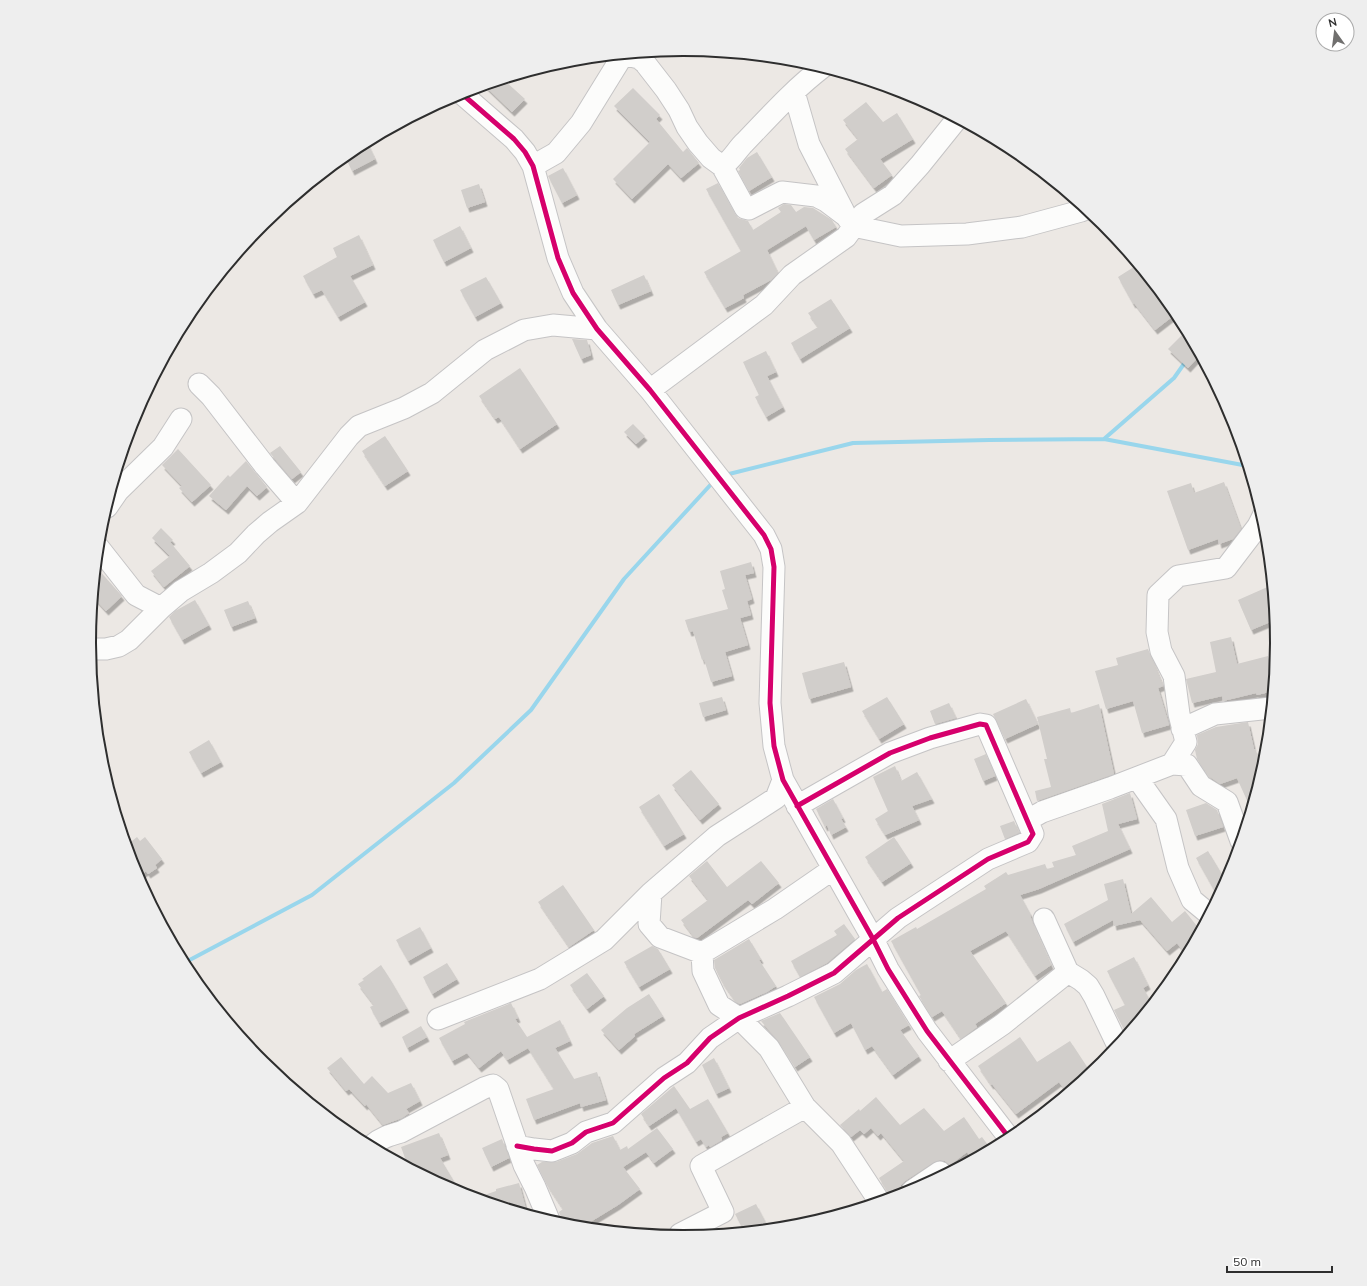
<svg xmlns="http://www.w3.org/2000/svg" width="1367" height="1286" font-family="Mulish,sans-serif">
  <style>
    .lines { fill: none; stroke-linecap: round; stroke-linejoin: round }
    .stream { stroke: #99d6ec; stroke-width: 4 }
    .building { fill: #d1cecb; filter: url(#shadow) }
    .minor-casing { stroke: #c5c4c5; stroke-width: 23 }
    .minor { stroke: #fcfcfb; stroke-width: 21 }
    .cycleway-casing { stroke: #fff; stroke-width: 8 }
    .cycleway { stroke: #d6006c; stroke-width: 5 }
    .rim { fill: none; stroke: #2e2e2e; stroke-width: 2 }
  </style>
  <defs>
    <filter id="shadow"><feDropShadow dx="2.5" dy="4.5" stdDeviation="0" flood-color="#0004"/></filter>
  </defs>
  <rect width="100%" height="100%" fill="#ece8e4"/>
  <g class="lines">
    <path class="stream" d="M1104 439 1248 466
      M725 475 853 443 989 440 1104 439 1174 378 1186 361
      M184 963 312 895 454 783 531 710 624 579 714 481"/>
  </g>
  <path class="building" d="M504 80 525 99 512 112 485 86Z
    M633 88 660 115 656 119 683 152 687 148 699 163 681 178 668 164 632 199 613 179 650 142 614 106Z
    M866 102 883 122 897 113 913 139 880 159 892 175 874 188 845 149 858 139 843 120Z
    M367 142 375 159 352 171 345 156 354 149Z
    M757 152 772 177 749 191 738 171 740 170 739 168 747 158Z
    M563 168 577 195 562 203 548 176Z
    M718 183 735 214 738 218 748 221 753 230 781 212 778 208 784 204 791 205 796 212 804 207 813 208 832 220 836 227 814 240 806 226 767 250 778 273 771 280 743 295 744 298 725 308 704 272 741 251 706 189Z
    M479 184 485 202 467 208 461 190Z
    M460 226 471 248 444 262 433 240Z
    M359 235 373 265 350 276 365 302 338 317 322 290 313 294 303 276 337 257 333 248Z
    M1137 265 1153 292 1157 289 1177 313 1155 330 1134 303 1133 304 1118 277Z
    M644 275 651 291 618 305 611 290Z
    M486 277 501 303 475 317 460 290Z
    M831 299 850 328 800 359 791 343 818 327 808 313Z
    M1187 330 1200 355 1188 368 1168 349Z
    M572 339 587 340 591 355 581 359Z
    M766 351 776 372 767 376 783 407 766 417 755 397 759 395 743 362Z
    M520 368 557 424 520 449 499 417 495 419 479 396Z
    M633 424 645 436 636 444 624 432Z
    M385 436 408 471 385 486 362 451Z
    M280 446 301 472 292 479 270 453Z
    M178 449 211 485 192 502 179 488 182 486 162 465Z
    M246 461 267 487 257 496 247 486 226 510 209 496 228 475 230 477Z
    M1224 482 1241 529 1233 539 1219 544 1218 539 1188 550 1167 491 1191 483 1194 493Z
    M161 528 173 540 170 542 190 566 164 587 151 571 170 556 152 538Z
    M751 562 754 573 745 575 752 599 747 601 751 615 740 618 748 645 725 652 732 676 711 682 704 659 702 660 693 631 689 632 685 620 728 609 722 590 725 589 720 571Z
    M97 568 122 596 106 611 94 598Z
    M1272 585 1275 620 1251 630 1238 600Z
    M195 600 209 625 182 640 169 617 175 611Z
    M248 601 255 618 231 627 224 610Z
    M1231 637 1237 664 1268 656 1274 680 1273 691 1257 695 1256 693 1223 701 1222 696 1192 703 1186 679 1216 672 1210 642Z
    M1148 649 1163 686 1158 688 1169 725 1142 733 1133 701 1106 709 1095 671 1118 665 1116 658Z
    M844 662 851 687 809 699 802 673Z
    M722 697 726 710 703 717 699 703Z
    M887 697 904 724 879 739 862 711Z
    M1026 699 1038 724 1005 739 993 714Z
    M949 703 956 718 935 724 930 711Z
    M1099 704 1114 774 1037 801 1035 791 1051 787 1044 759H1047L1037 717 1070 708 1071 713Z
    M1248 722 1254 749H1255L1258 756 1267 753 1266 759 1251 809 1237 778 1220 784 1210 777 1197 759 1195 750 1198 744 1197 735 1216 727Z
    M209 740 221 762 201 773 189 752Z
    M986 754 995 776 983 781 974 759Z
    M895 766 901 781 917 772 932 799 912 806 919 820 885 835 875 819 888 811 873 777Z
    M691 770 719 804 700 820 672 785Z
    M1130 793 1137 819 1118 824 1130 849 1039 889 1020 895 1031 915H1030L1033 924 1051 965 1035 976 1006 931 970 951 1006 1003 975 1024 977 1027 961 1039 942 1011 932 1017 919 996 921 995 891 941 916 927 917 929 986 889 984 886 1006 872 1008 875 1045 864 1047 869 1054 867 1052 862 1076 855 1072 846 1108 831 1102 804Z
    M659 794 684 834 664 846 639 807Z
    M833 799 843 818 841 819 846 827 831 835 827 825 825 827 816 809Z
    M1206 803 1217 810 1223 827 1195 836 1186 810Z
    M1014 821 1019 833 1005 839 1000 826Z
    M137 837 140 841 145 837 162 859 155 865 157 868 148 874 146 871 141 875 133 863 127 845Z
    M894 837 911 863 882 882 865 857Z
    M1208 851 1226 881 1218 897 1196 858Z
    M707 861 727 887 761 861 779 883 752 904 748 900 697 938 694 937 681 920 708 900 689 876Z
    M1123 879 1131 914 1151 897 1172 922 1185 911 1200 930 1187 956 1177 943 1167 951 1140 920 1114 926 1113 920 1073 942 1064 924 1108 900 1104 884Z
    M563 885 594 930 569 947 538 902Z
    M844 924 855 939 827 963 800 977 791 961 837 935 834 931Z
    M420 927 431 948 408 961 396 940Z
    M749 939 761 959 759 960 776 986 767 992 740 1004 736 1002 722 982 715 968 714 960Z
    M652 946 658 949 670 969 639 987 624 962Z
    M1134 957 1148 985 1143 988 1152 1004 1127 1035 1114 1010 1125 1005 1107 971Z
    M447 963 457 979 432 994 423 977Z
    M867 964 882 992 887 989 909 1025 900 1030 919 1056 893 1075 872 1046 865 1050 851 1023 834 1033 814 997 840 984 856 970Z
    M381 965 390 979 407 1008 379 1023 370 1007 374 1005 358 984 364 980 362 979Z
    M587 973 604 996 587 1009 570 985Z
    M649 994 663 1016 634 1034 635 1036 619 1050 601 1030 627 1008Z
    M511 1003 518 1018 515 1019 527 1037 560 1020 570 1041 555 1048 574 1079 597 1072 606 1100 581 1107 580 1103 534 1120 526 1099 554 1089 528 1048 507 1060 501 1051 479 1068 467 1053 452 1061 439 1038 465 1024 464 1022Z
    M780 1013 810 1057 795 1067 779 1042 761 1021Z
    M421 1026 427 1037 407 1048 402 1037Z
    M1020 1037 1037 1062 1070 1041 1091 1073 1067 1093 1059 1082 1016 1114 992 1084 991 1085 978 1066Z
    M341 1057 364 1084 372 1076 388 1093 411 1083 420 1101 406 1109 409 1113 402 1118 383 1125 366 1104 365 1106 349 1089 346 1091 327 1068Z
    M714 1058 729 1088 716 1094 702 1065Z
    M674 1086 690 1109 708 1099 728 1133 721 1137 722 1140 710 1147 709 1145 706 1147 701 1139 696 1142 676 1108 649 1126 641 1114Z
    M876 1097 900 1125 924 1108 944 1131 964 1117 979 1139 982 1137 991 1149 972 1159 967 1152 950 1165 945 1161 940 1160 934 1162 905 1181 901 1185 900 1191 891 1197 879 1178 904 1161 881 1133 878 1136 871 1128 864 1134 860 1130 851 1137 840 1125 859 1109 860 1111Z
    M657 1128 673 1149 654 1163 646 1152 623 1167 640 1189 618 1205 582 1227 564 1225 559 1212 563 1209 547 1185 537 1165 542 1162H556L577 1154 592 1143 613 1136 620 1150 627 1146 628 1149Z
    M439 1133 448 1155 440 1158 461 1193 408 1166 401 1147Z
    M502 1139 509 1158 491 1167 482 1148Z
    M519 1183 527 1213 476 1198 496 1191V1189Z
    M756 1204 769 1229 744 1231 735 1214Z"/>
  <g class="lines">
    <defs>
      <path id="minor" d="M627 55 639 58 645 63 666 90 679 110 687 127 698 143 711 158 722 166 745 208 749 209 782 192 816 196 826 201 846 216 853 226 901 236 967 234 1022 227 1081 211 1086 209
        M794 92 809 144 844 212
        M461 93 514 139 525 152 533 166 558 258 573 293 597 329 650 390 764 535 771 549 774 567 770 703 774 746 783 780 873 939 888 969 927 1031 1010 1139
        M533 166 556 153 581 123 623 55
        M722 166C732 161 737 149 745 142 770 116 794 89 823 67
        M199 384 211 396 265 466 297 503
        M650 390 764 305 792 275 846 237 863 214 893 195 920 165 957 119
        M107 507 118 491 163 447 181 419
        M99 548 136 595 161 608
        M90 649H106L119 646 129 640 161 608 181 591 211 573 238 553 256 534 270 522 297 503 349 436 359 426 404 408 432 393 485 350 524 330 553 325 597 329
        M1182 729 1215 714 1271 708
        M1172 764 1186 742 1179 714 1174 676 1161 651 1157 632 1158 595 1178 576 1226 568 1258 526 1263 516
        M1137 778 1166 819 1178 868 1192 900 1209 914
        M1028 820 1042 812 1110 788 1172 764 1187 765 1201 786 1227 802 1241 841
        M651 893 649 924 660 937 702 953 775 909 833 869
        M1044 919 1068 972 1081 980 1088 986 1094 996 1118 1046
        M702 953 703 971 719 1005 739 1018 769 1048 805 1107
        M438 1019 540 979 604 940 651 893 717 836 776 798 783 780
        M949 1061 1003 1024 1068 972
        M371 1146C380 1138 390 1135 401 1132L484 1088 493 1085 498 1089 524 1165 535 1187 549 1220
        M517 1146 534 1149 552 1151 572 1143 586 1132 613 1123 664 1078 687 1063 710 1038 739 1018 788 996 834 973 898 918 988 859 1028 842 1033 834 986 725 980 724 930 738 890 753 797 806
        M912 1191 940 1172
        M680 1234 723 1212 701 1166 805 1107 841 1143 879 1201"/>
    </defs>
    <use href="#minor" class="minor-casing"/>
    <use href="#minor" class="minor"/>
    <defs>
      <path id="cycleway" d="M461 93 514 139 525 152 533 166 558 258 573 293 597 329 650 390 764 535 771 549 774 567 770 703 774 746 783 780 873 939 888 969 927 1031 1010 1139
        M517 1146 534 1149 552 1151 572 1143 586 1132 613 1123 664 1078 687 1063 710 1038 739 1018 788 996 834 973 898 918 988 859 1028 842 1033 834 986 725 980 724 930 738 890 753 797 806"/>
    </defs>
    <use href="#cycleway" class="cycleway-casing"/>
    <use href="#cycleway" class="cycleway"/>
  </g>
  <path d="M0 0H1367V1286H0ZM96 643a587 587 0 1 1 1174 0a587 587 0 1 1-1174 0Z" fill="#eee" fill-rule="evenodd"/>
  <path class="rim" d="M96 643a587 587 0 1 1 1174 0a587 587 0 1 1-1174 0Z"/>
  <g transform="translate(1335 32) rotate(346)"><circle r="19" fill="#ffffff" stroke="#ababab"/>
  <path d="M0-3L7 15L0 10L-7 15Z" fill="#706f6e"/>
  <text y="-6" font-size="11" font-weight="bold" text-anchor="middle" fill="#2e2e2e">N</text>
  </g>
  <path d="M1227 1266v6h105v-6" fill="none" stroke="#2e2e2e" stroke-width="2"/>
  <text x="1233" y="1266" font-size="12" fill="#2e2e2e" stroke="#ffffff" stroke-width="3" paint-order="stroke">50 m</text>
</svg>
